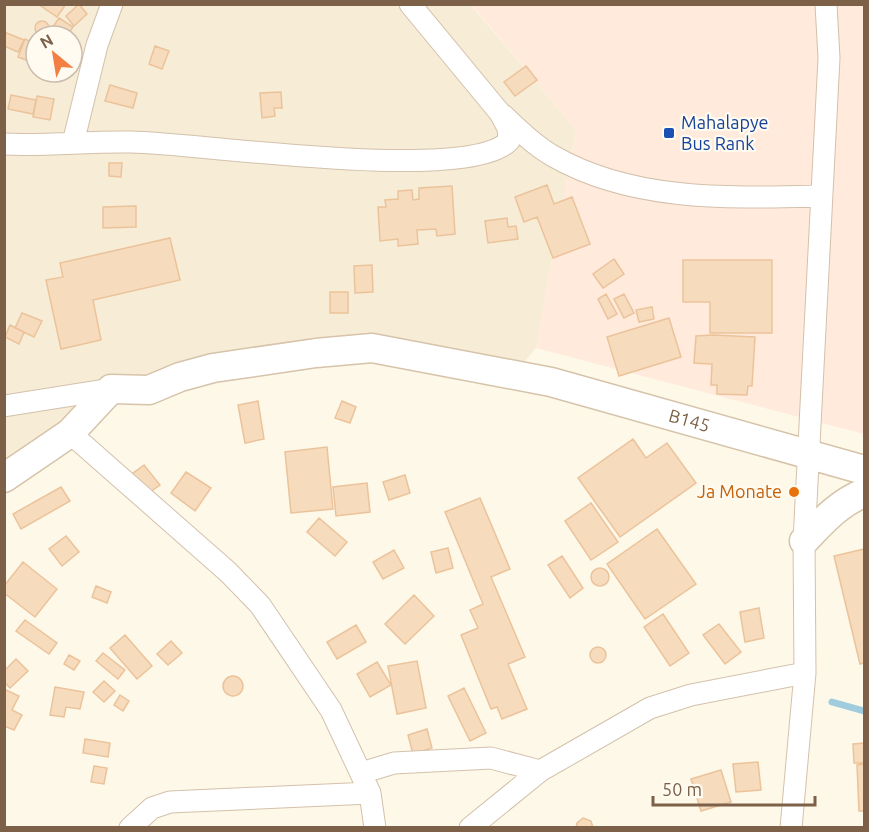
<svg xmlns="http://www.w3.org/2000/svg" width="869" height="832" font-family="Ubuntu,sans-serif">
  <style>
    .residential { fill: #f7ecd6; fill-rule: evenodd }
    .commercial { fill: #ffeadc }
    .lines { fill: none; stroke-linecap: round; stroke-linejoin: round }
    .stream { stroke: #9fcdde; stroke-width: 7 }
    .building { fill: #f7dbbd; stroke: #ebc39b; stroke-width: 1.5 }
    .minor-casing { stroke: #d3c1ac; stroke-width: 23 }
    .secondary-casing { stroke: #d6c3a9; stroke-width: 31 }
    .minor { stroke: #fff; stroke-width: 21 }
    .secondary { stroke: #fff; stroke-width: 28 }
    .transit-dot { fill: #1a4fb4; stroke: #fffbf1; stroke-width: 2 }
    .food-dot { fill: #e8710a; stroke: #fffbf1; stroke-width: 2 }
    .labels { text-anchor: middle; stroke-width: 4.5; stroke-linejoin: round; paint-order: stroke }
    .transit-label { font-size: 18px; fill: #164399; stroke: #fffbf1; text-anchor: start }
    .street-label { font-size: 18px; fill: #7c6148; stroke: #fffbf1 }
    .food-label { font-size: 18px; fill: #c56008; stroke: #fffbf1; text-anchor: end }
  </style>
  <rect width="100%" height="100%" fill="#fef8e8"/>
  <path class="residential" d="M5 5H471L576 130 536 348 513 375 372 348 111 389 5 478ZM36 36H72V72H36Z"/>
  <path class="commercial" d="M472 5H864V434L536 348 576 130Z"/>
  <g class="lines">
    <path class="stream" d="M832 702 864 711"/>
  </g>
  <path class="building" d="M38 4H66L57 17Z
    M79 4 87 14 74 26 66 16Z
    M59 18 73 27 67 36 48 34Z
    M35 28a7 7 0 1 1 14 0a7 7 0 1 1-14 0Z
    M4 32 24 40 18 52 4 46Z
    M25 39 36 44 34 63 18 57Z
    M155 46 169 51 162 69 149 64Z
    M526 66 537 80 515 96 504 82Z
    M110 85 137 93 133 108 105 101Z
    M281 92 282 108H274L275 116 262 118 260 93Z
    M11 95 36 100 33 114 8 109Z
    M37 96 54 99 50 120 33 117Z
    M109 163H122L121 177 109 176Z
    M547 185 554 204 572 197 590 244 553 258 537 217 524 222 515 197Z
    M452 186 455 234 437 236 436 229 417 230 418 244 398 246V239L380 241 378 207H386L385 200 398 199V191L412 190 413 200 419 199V188Z
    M136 206V227L103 228V207Z
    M507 218 508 227 516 226 518 239 488 243 485 221Z
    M170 238 180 280 93 300 101 340 61 349 46 280 63 277 60 263Z
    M614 259 624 274 603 288 593 274Z
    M683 260H772V333H710V302H683Z
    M372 265 373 292 355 293 354 266Z
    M330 292H348V313H330Z
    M606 294 617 314 608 319 598 299Z
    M624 294 634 313 624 318 614 299Z
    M652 307 654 319 639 322 636 310Z
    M22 313 42 321 34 337 15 328Z
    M669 318 681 357 619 376 607 337Z
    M10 325 24 332 19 344 5 337Z
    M713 335 755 337 752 386H748L747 395 717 394V385H711L712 364 694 363 696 336Z
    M258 401 264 439 245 443 238 405Z
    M342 401 356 407 350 423 335 418Z
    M633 439 646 458 667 443 696 483 620 537 578 478Z
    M327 447 333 509 291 513 285 452Z
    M144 465 160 485 147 494 132 474Z
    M186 472 211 488 195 511 171 493Z
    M405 475 410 493 389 500 383 482Z
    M367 483 370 512 336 516 333 487Z
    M61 487 70 501 21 529 13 514Z
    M480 498 510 569 491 577 525 657 508 664 527 709 502 719 497 707 491 709 461 635 478 628 470 610 483 604 445 512Z
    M591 503 618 542 591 560 565 521Z
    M319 518 347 542 335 556 307 532Z
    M657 529 696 584 645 619 607 564Z
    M66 536 79 552 62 566 49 549Z
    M448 548 453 568 436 573 431 552Z
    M864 549V663L860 664 834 556Z
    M394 550 404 568 383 579 373 562Z
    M562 556 583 588 570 598 548 565Z
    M23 562 57 589 35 617 4 593V586Z
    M591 577a9 9 0 1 1 18 0a9 9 0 1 1-18 0Z
    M96 586 111 592 107 603 92 597Z
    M414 595 434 616 405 644 385 624Z
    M759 608 764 638 745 642 740 612Z
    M663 614 689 653 670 666 644 627Z
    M25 620 57 643 49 654 16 631Z
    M719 624 741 652 725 664 703 635Z
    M356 625 366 642 337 659 327 642Z
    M125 635 152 666 137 679 110 648Z
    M171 641 182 653 168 665 157 654Z
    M590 655a8 8 0 1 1 16 0a8 8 0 1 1-16 0Z
    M103 653 125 670 118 679 96 661Z
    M69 655 80 661 74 670 64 664Z
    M16 659 28 671 10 688 4 682V671Z
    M417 661 426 708 397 714 388 666Z
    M377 662 391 685 370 697 357 674Z
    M223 686a10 10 0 1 1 20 0a10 10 0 1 1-20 0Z
    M104 681 115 691 104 702 93 692Z
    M55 687 84 692 80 709 66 707 64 717 50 715Z
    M464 688 486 733 470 741 448 696Z
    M4 689 19 696 12 710 22 715 14 730 4 726Z
    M120 695 129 701 123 711 114 705Z
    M427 729 432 748 413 754 408 735Z
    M85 739 110 743 108 757 83 753Z
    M864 743V763H854L853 744Z
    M758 762 761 790 736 792 733 764Z
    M864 764V811H859L857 765Z
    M94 766 107 768 104 784 91 782Z
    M721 770 731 802 701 811 691 779Z
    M583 818 591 821 593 828H576L577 823Z"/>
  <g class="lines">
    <defs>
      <path id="minor" d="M503 115C519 130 534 145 553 156 633 202 731 198 821 196
        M73 143 97 45 112 4
        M4 144C47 146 89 141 132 142 200 143 465 184 509 141L508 128 500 113 410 4
        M4 406 111 389
        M70 433 228 572 260 605 331 710 370 793 375 828
        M361 773 394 763 491 758 540 771
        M130 828 152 808 170 802 370 793
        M470 828 540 771 650 708 691 695 805 673
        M791 828 805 673 804 541 829 58 826 4"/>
      <g id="secondary">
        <path id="s1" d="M4 478 70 433 111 389 149 390 180 377 213 368 316 353 372 348 551 382 864 470"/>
        <path d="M804 541C823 521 839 503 864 493"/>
      </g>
    </defs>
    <use href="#minor" class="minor-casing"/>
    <use href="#secondary" class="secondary-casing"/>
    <use href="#minor" class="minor"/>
    <use href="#secondary" class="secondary"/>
  </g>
  <rect class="transit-dot" x="663" y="127" width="12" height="12" rx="3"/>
  <circle class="food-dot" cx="794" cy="492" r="6"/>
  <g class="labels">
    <g class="transit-label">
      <text x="681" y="129">Mahalapye<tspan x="681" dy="21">Bus Rank</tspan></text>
    </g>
    <g class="street-label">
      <text dy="6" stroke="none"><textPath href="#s1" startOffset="732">B145</textPath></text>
    </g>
    <g class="food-label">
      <text x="782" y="498">Ja Monate</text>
    </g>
  </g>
  <rect width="869" height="832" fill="none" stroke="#7c6148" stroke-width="12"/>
  <g transform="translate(54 54) rotate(330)"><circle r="28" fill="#fffbf1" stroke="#cbbdad" stroke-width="1.5"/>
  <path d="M0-4.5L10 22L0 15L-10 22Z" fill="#f47f42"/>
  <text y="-9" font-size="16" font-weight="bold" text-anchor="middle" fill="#7c6148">N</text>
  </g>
  <path d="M653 796v9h162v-9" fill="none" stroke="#7c6148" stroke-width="3"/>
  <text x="662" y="796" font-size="18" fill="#7c6148" stroke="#fffbf1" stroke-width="4.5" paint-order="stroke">50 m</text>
</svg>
